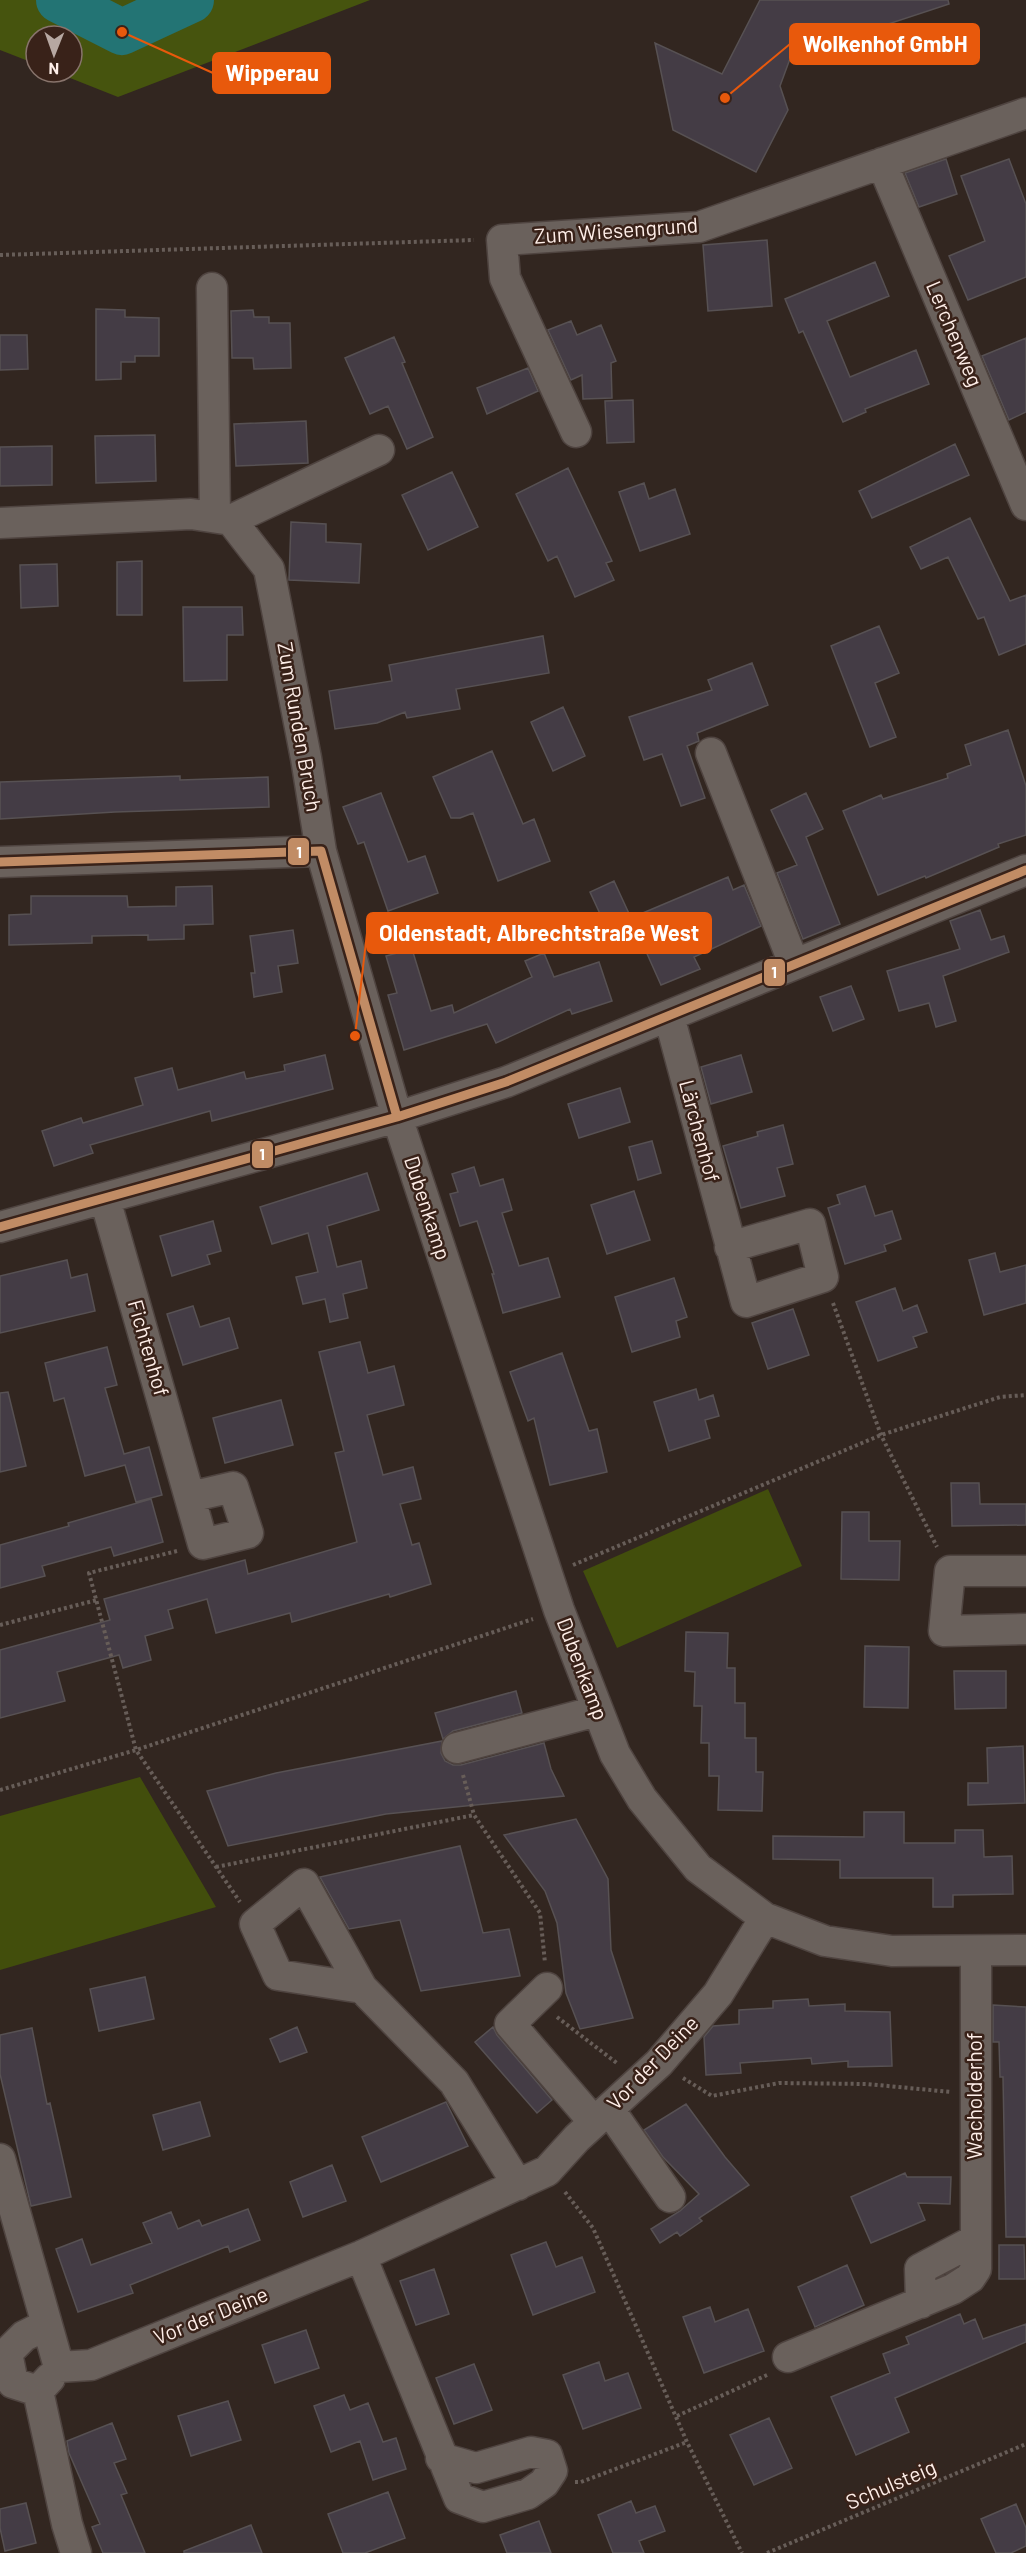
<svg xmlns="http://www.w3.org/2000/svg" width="1026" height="2553" font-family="Barlow,sans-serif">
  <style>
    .green { fill: #424e0c }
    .forest { fill: #46540e }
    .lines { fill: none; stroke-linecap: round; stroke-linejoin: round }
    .river { stroke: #237474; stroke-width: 46 }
    .building { fill: #443c45; stroke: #575153; stroke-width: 1.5 }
    .minor-casing { stroke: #4f4440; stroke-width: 33 }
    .path { stroke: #675d58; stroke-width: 4; stroke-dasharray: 3 3; stroke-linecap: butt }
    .minor { stroke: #6a615c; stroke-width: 30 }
    .bus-1-casing { stroke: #392219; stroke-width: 14 }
    .bus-1 { stroke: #c18c65; stroke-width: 9 }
    .labels { text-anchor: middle; stroke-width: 5; stroke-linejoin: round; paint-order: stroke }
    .street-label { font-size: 21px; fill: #feeee8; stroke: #392219 }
    .leader { fill: none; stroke: #e8590c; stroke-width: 2 }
    .callout-dot { fill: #e8590c; stroke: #392219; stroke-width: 2 }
    .callout { fill: #e8590c; stroke: #e8590c; stroke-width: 2 }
    .callout-label { font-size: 22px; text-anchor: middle; font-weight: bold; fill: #fff }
    .line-badge { stroke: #392219; stroke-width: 2 }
    .badge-label { font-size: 16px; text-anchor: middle; font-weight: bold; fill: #fff }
  </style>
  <rect width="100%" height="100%" fill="#322620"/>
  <path class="green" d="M768 1489 802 1566 617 1648 583 1571Z
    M140 1777 216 1907 0 1970V1816Z"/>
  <path class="forest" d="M0 0H370L118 97 55 72H72V36H36V64L0 50Z"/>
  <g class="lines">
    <path class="river" d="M59 0 122 32 191 0"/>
  </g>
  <path class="building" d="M760 0H948L949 4 791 56 780 86 788 110 756 172 673 130 655 43 722 74Z
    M946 159 957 194 919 207 905 173Z
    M1009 159 1026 204V277L968 300 949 256 985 241 961 176Z
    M767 240 772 306 708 311 703 245Z
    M875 262 889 296 827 321 850 377 916 350 929 384 865 409 866 412 843 422 803 331 799 333 785 299Z
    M96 309 125 310V317L159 318V356H135V362H121V379L96 380Z
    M253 310 254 317H269V323H290L291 368 254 369 253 358H232L231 311Z
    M571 321 577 335 601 325 616 361 611 363 612 398 583 399 582 375 571 380 548 330Z
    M0 335H27L28 369 0 370Z
    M394 337 405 362 402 363 433 437 407 449 388 406 370 414 345 358Z
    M1026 338V412L1009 420 982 356Z
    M528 368 538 391 487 414 477 388Z
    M633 400 634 442 607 443 605 401Z
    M306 421 308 463 236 466 234 424Z
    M155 435 156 481 96 483 95 436Z
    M955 444 969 475 872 518 859 491Z
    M52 446V485L0 486V447Z
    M568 468 612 561 606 563 614 580 575 597 557 556 548 561 516 494Z
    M452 472 478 527 428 550 402 495Z
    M644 483 649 499 675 489 690 534 640 551 619 492Z
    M970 518 1010 601 1026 595V644L999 655 984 617 978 619 948 557 921 569 910 547Z
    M291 522 326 524V542L361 544 359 583 289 580Z
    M142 561V615H117V562Z
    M57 564 58 606 21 608 20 565Z
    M183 607H242L243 635H227V680L184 681Z
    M879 626 899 673 875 683 896 737 870 747 831 646Z
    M543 636 549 673 456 689 460 709 407 718 405 712 377 723 335 729 329 691 392 681 389 665Z
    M752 663 768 705 697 733 699 741 687 746 705 798 681 806 662 754 644 760 629 717 712 690 708 680Z
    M563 707 585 756 553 771 531 722Z
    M1008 730 1026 786V835L998 844 999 847 926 878 925 876 878 895 843 811 881 795 883 799 948 778 947 774 971 765 965 745Z
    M492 751 523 824 534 819 550 861 498 881 473 813 460 818H451L433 777Z
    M180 776V780L268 777 269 807 115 812 0 819V782Z
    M381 793 408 862 425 856 438 893 388 911 364 842 358 844 343 807Z
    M806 793 823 829 806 837 840 924 803 939 777 873 797 865 771 810Z
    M728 877 733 890 744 885 761 926 694 957 700 969 661 985 631 918Z
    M614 881 631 918 607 929 590 892Z
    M212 886 213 924 184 925V939L148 940V935L92 936V943L9 945V915L31 914V896H127L128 907 176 906V887Z
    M980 910 991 940 1004 936 1009 952 943 976 956 1021 936 1027 929 1003 899 1011 887 971 960 949 950 921Z
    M293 930 298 963 278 966 282 992 254 997 251 973H255L250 936Z
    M412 949 431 1011 452 1005 454 1013 532 977 525 961 544 953 554 977 599 962 612 1001 572 1014 570 1009 496 1043 487 1024 404 1050 388 995 397 993 386 956Z
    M851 986 864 1019 833 1031 820 997Z
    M325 1055 333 1089 212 1121 210 1111 90 1145 93 1153 54 1166 42 1131 81 1118 83 1123 143 1105 135 1078 172 1068 178 1090 244 1072 246 1079 285 1071 284 1065Z
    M741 1055 752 1092 711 1104 701 1067Z
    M620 1088 630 1122 579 1138 568 1104Z
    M783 1125 793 1164 777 1168 785 1196 741 1208 723 1146 758 1136 757 1132Z
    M652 1141 661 1173 638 1180 629 1147Z
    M474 1167 480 1186 503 1179 512 1210 502 1213 519 1266 548 1258 560 1297 503 1313 492 1274H494L477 1221 460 1226 450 1194 458 1192 452 1174Z
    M367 1173 379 1210 327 1226 337 1267 361 1261 367 1288 343 1294 348 1318 330 1322 325 1299 303 1304 296 1277 318 1272 308 1233 272 1244 260 1207Z
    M865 1186 875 1216 892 1211 901 1239 884 1245 886 1251 845 1264 828 1208 840 1204 837 1195Z
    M634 1191 650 1240 607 1254 591 1205Z
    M213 1221 221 1251 207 1255 210 1264 172 1276 160 1236Z
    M995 1253 1000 1272 1026 1265V1303L984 1315 969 1260Z
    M67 1260 71 1278 87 1274 95 1311 0 1333V1276Z
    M674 1278 687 1317 676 1321 680 1337 632 1352 615 1297Z
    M895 1288 903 1311 917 1305 927 1332 913 1337 917 1347 878 1361 856 1302Z
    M193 1306 200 1327 229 1318 238 1348 183 1365 167 1314Z
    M793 1309 809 1355 768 1369 752 1323Z
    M360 1342 368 1373 394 1366 404 1405 367 1415 383 1475 413 1467 421 1499 400 1504 412 1545 419 1543 431 1584 390 1597 389 1594 292 1622 290 1613 216 1633 207 1599 168 1610 173 1628 145 1636 151 1660 123 1668 119 1655 57 1672 65 1701 0 1718V1650L110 1620 104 1599 245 1560 248 1574 357 1542 335 1453 344 1451 319 1352Z
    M107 1347 117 1385 105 1388 124 1454 149 1447 162 1495 136 1502 125 1465 85 1476 64 1398 54 1401 45 1363Z
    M562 1353 589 1431 597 1429 607 1472 550 1485 534 1418 528 1421 510 1372Z
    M696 1389 699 1400 713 1395 719 1416 705 1420 710 1438 669 1451 654 1402Z
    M8 1392 26 1466 0 1472V1393Z
    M281 1400 293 1445 225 1463 213 1418Z
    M951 1483H979L980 1504H1026V1525L952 1526Z
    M151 1499 163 1542 114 1556 111 1547 42 1566 45 1576 0 1588V1545L69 1526 68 1523Z
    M842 1512H869V1541H900L899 1580 841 1579Z
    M686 1632 728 1633 727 1668H735V1703H745V1738H756V1772H763L762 1811 718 1810 719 1776H709V1743H701L702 1706H694L695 1672 685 1671Z
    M865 1646 909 1647 908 1708 864 1707Z
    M954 1671H1006V1708L955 1709Z
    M516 1691 522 1713 453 1731 443 1739 435 1713Z
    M442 1741 441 1753 445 1761 453 1765H461L544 1743 551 1769 564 1796 386 1814 228 1846 207 1791 276 1773Z
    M1023 1746 1025 1803 968 1805V1783H988L987 1748Z
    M864 1812H904V1843H955V1830H983L984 1857 1012 1856 1013 1894 953 1895V1907H933V1878H840V1860L773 1859V1836L864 1837Z
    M576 1819 608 1879 611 1950 633 2018 580 2029 566 1993 557 1923 545 1891 504 1835Z
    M460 1846 483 1933 509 1929 520 1976 421 1991 400 1920 349 1929 320 1877Z
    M145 1977 154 2019 99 2031 90 1989Z
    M808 1999 809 2006 845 2004V2011L890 2012 892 2066 848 2067V2061L812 2064 811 2058 740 2063 741 2073 706 2075 704 2037 713 2026 739 2024V2010L773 2008V2001Z
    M993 2005 1026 2007V2237H1006L1003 2077H1000L999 2042H993Z
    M297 2027 307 2052 280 2062 270 2039Z
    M493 2027 497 2035 552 2100 537 2113 475 2042Z
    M32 2028 47 2104 50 2103 71 2197 31 2206 0 2074V2035Z
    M200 2102 210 2136 163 2150 153 2115Z
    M446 2102 468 2146 381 2182 362 2137Z
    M686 2104 725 2157 749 2185 699 2218 702 2221 680 2236 677 2232 660 2243 651 2229 680 2211 699 2194 663 2157 644 2130Z
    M332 2165 346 2201 303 2217 290 2182Z
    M905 2173 907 2177H951L950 2204 918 2203 925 2220 871 2243 851 2197Z
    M248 2209 260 2240 230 2252 228 2246 130 2285 133 2293 78 2312 56 2249 82 2239 91 2265 152 2243 143 2223 171 2212 178 2229 199 2220 202 2226Z
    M546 2242 556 2267 582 2257 595 2292 533 2315 511 2255Z
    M999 2245H1024L1025 2279H999Z
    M847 2265 864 2305 815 2327 798 2287Z
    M434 2269 449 2314 416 2325 400 2281Z
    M710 2307 715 2322 748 2309 764 2351 704 2373 683 2317Z
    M960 2314 964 2324 975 2319 983 2339 1026 2324V2342L895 2398 909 2432 856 2455 831 2397 890 2373 883 2354 909 2344 906 2337Z
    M306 2330 319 2368 275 2383 262 2345Z
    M599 2362 605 2381 628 2373 641 2408 583 2429 563 2375Z
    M474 2364 492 2410 454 2424 436 2378Z
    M344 2395 350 2410 368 2403 383 2442 396 2438 406 2469 373 2480 360 2441 331 2452 314 2406Z
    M228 2401 241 2440 191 2456 178 2416Z
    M769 2418 792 2468 754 2485 730 2435Z
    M112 2423 126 2459 114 2463 127 2493 121 2495 145 2553H103L92 2527 100 2524 69 2453 67 2441Z
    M388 2492 405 2538 365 2553H343L328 2514Z
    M631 2501 636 2513 655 2506 665 2531 639 2541 644 2553H613L598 2515Z
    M26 2503 36 2543 5 2551 0 2528V2509Z
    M1016 2504 1026 2528V2546L1011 2553H996L981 2519Z
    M539 2521 551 2553H507L500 2535Z
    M251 2525 262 2553H184V2551Z"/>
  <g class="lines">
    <defs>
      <path id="minor" d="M882 163 1026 505
        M212 288 215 516
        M576 432 505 278 502 240 699 227 1026 113
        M231 520 379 450
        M0 523 191 514 231 520 269 569 306 758 321 851 397 1117 559 1610 615 1754 642 1799 698 1868 765 1918 825 1941 892 1951 1026 1950
        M711 753 794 964
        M0 862 321 851
        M669 1016 746 1302 823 1277 810 1224 730 1247
        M105 1199 203 1544 248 1533 233 1487 190 1497
        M0 1227 397 1117 506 1082 1026 870
        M1026 1571H950L944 1631 1026 1629
        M457 1748 597 1711
        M362 1988 278 1975 255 1924 304 1884 362 1988 454 2082 518 2185
        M547 1988 510 2024 594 2122
        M609 2109 670 2197
        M0 2159 59 2367 91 2365 361 2256 547 2171 577 2138 659 2063 718 1994 765 1918
        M361 2256 459 2498 483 2507 528 2494 544 2483 552 2471 547 2455 531 2452 476 2468 441 2458
        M921 2303 920 2269 975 2240
        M46 2325 24 2336 7 2353 13 2383 38 2391 50 2378
        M788 2357 953 2289 970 2278 976 2269V1952
        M38 2391 67 2524 76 2553"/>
    </defs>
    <use href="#minor" class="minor-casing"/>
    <path class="path" d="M0 255 474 240
      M833 1303 881 1435 937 1547
      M177 1551 89 1573 136 1750 240 1902
      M573 1565 881 1435 1000 1397 1026 1395
      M0 1625 97 1600
      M463 1775 474 1815
      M0 1790 136 1750 533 1619
      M216 1867 474 1815 540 1913 545 1963
      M557 2017 618 2064
      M683 2078 712 2096 779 2083 867 2084 951 2092
      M565 2192 593 2228 687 2442 742 2553
      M677 2416 767 2375
      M575 2482H581L687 2442
      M767 2553 1026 2444"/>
    <use href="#minor" class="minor"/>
    <defs>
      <path id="bus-1" d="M0 862 321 851 397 1117
        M0 1227 397 1117 506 1082 1026 870"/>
    </defs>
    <use href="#bus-1" class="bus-1-casing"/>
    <use href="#bus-1" class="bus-1"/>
  </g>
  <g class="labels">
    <g class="street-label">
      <text transform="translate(616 231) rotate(-4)" y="7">Zum Wiesengrund</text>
      <text transform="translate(954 334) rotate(67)" y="7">Lerchenweg</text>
      <text transform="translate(299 727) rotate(80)" y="7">Zum Runden Bruch</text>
      <text transform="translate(699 1131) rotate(75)" y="7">Lärchenhof</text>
      <text transform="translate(427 1208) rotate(72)" y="7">Dubenkamp</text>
      <text transform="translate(148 1348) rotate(74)" y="7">Fichtenhof</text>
      <text transform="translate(582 1669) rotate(69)" y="7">Dubenkamp</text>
      <text transform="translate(653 2063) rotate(-46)" y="7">Vor der Deine</text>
      <text transform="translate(975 2096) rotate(-90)" y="7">Wacholderhof</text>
      <text transform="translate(211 2316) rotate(-22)" y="7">Vor der Deine</text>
      <text transform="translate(891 2485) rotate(-23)" y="7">Schulsteig</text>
    </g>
  </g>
  <path class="leader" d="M725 98L790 44M122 32L213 73M355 1036L367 933"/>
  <g class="callout-dot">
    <circle cx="725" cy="98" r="6"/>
    <circle cx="122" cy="32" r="6"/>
    <circle cx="355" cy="1036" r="6"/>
  </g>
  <g class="callout">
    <rect x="790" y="24" width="189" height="40" rx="6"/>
    <rect x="213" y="53" width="117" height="40" rx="6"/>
    <rect x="367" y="913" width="344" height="40" rx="6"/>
  </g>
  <g class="callout-label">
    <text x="885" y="52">Wolkenhof GmbH</text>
    <text x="272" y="81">Wipperau</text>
    <text x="539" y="941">Oldenstadt, Albrechtstraße West</text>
  </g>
  <g class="line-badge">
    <rect x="287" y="837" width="23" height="29" rx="6" fill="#c18c65"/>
    <rect x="763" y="958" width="23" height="29" rx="6" fill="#c18c65"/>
    <rect x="251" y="1140" width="23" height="29" rx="6" fill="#c18c65"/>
  </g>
  <g class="badge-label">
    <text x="299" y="858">1</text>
    <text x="774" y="978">1</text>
    <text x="262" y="1160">1</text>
  </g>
  <g transform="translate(54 54) rotate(181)"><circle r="28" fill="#392219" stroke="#88746c" stroke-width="1.5"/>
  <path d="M0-4.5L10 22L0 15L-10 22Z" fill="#b7a8a2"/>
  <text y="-9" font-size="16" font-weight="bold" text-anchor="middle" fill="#feeee8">N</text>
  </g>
</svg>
